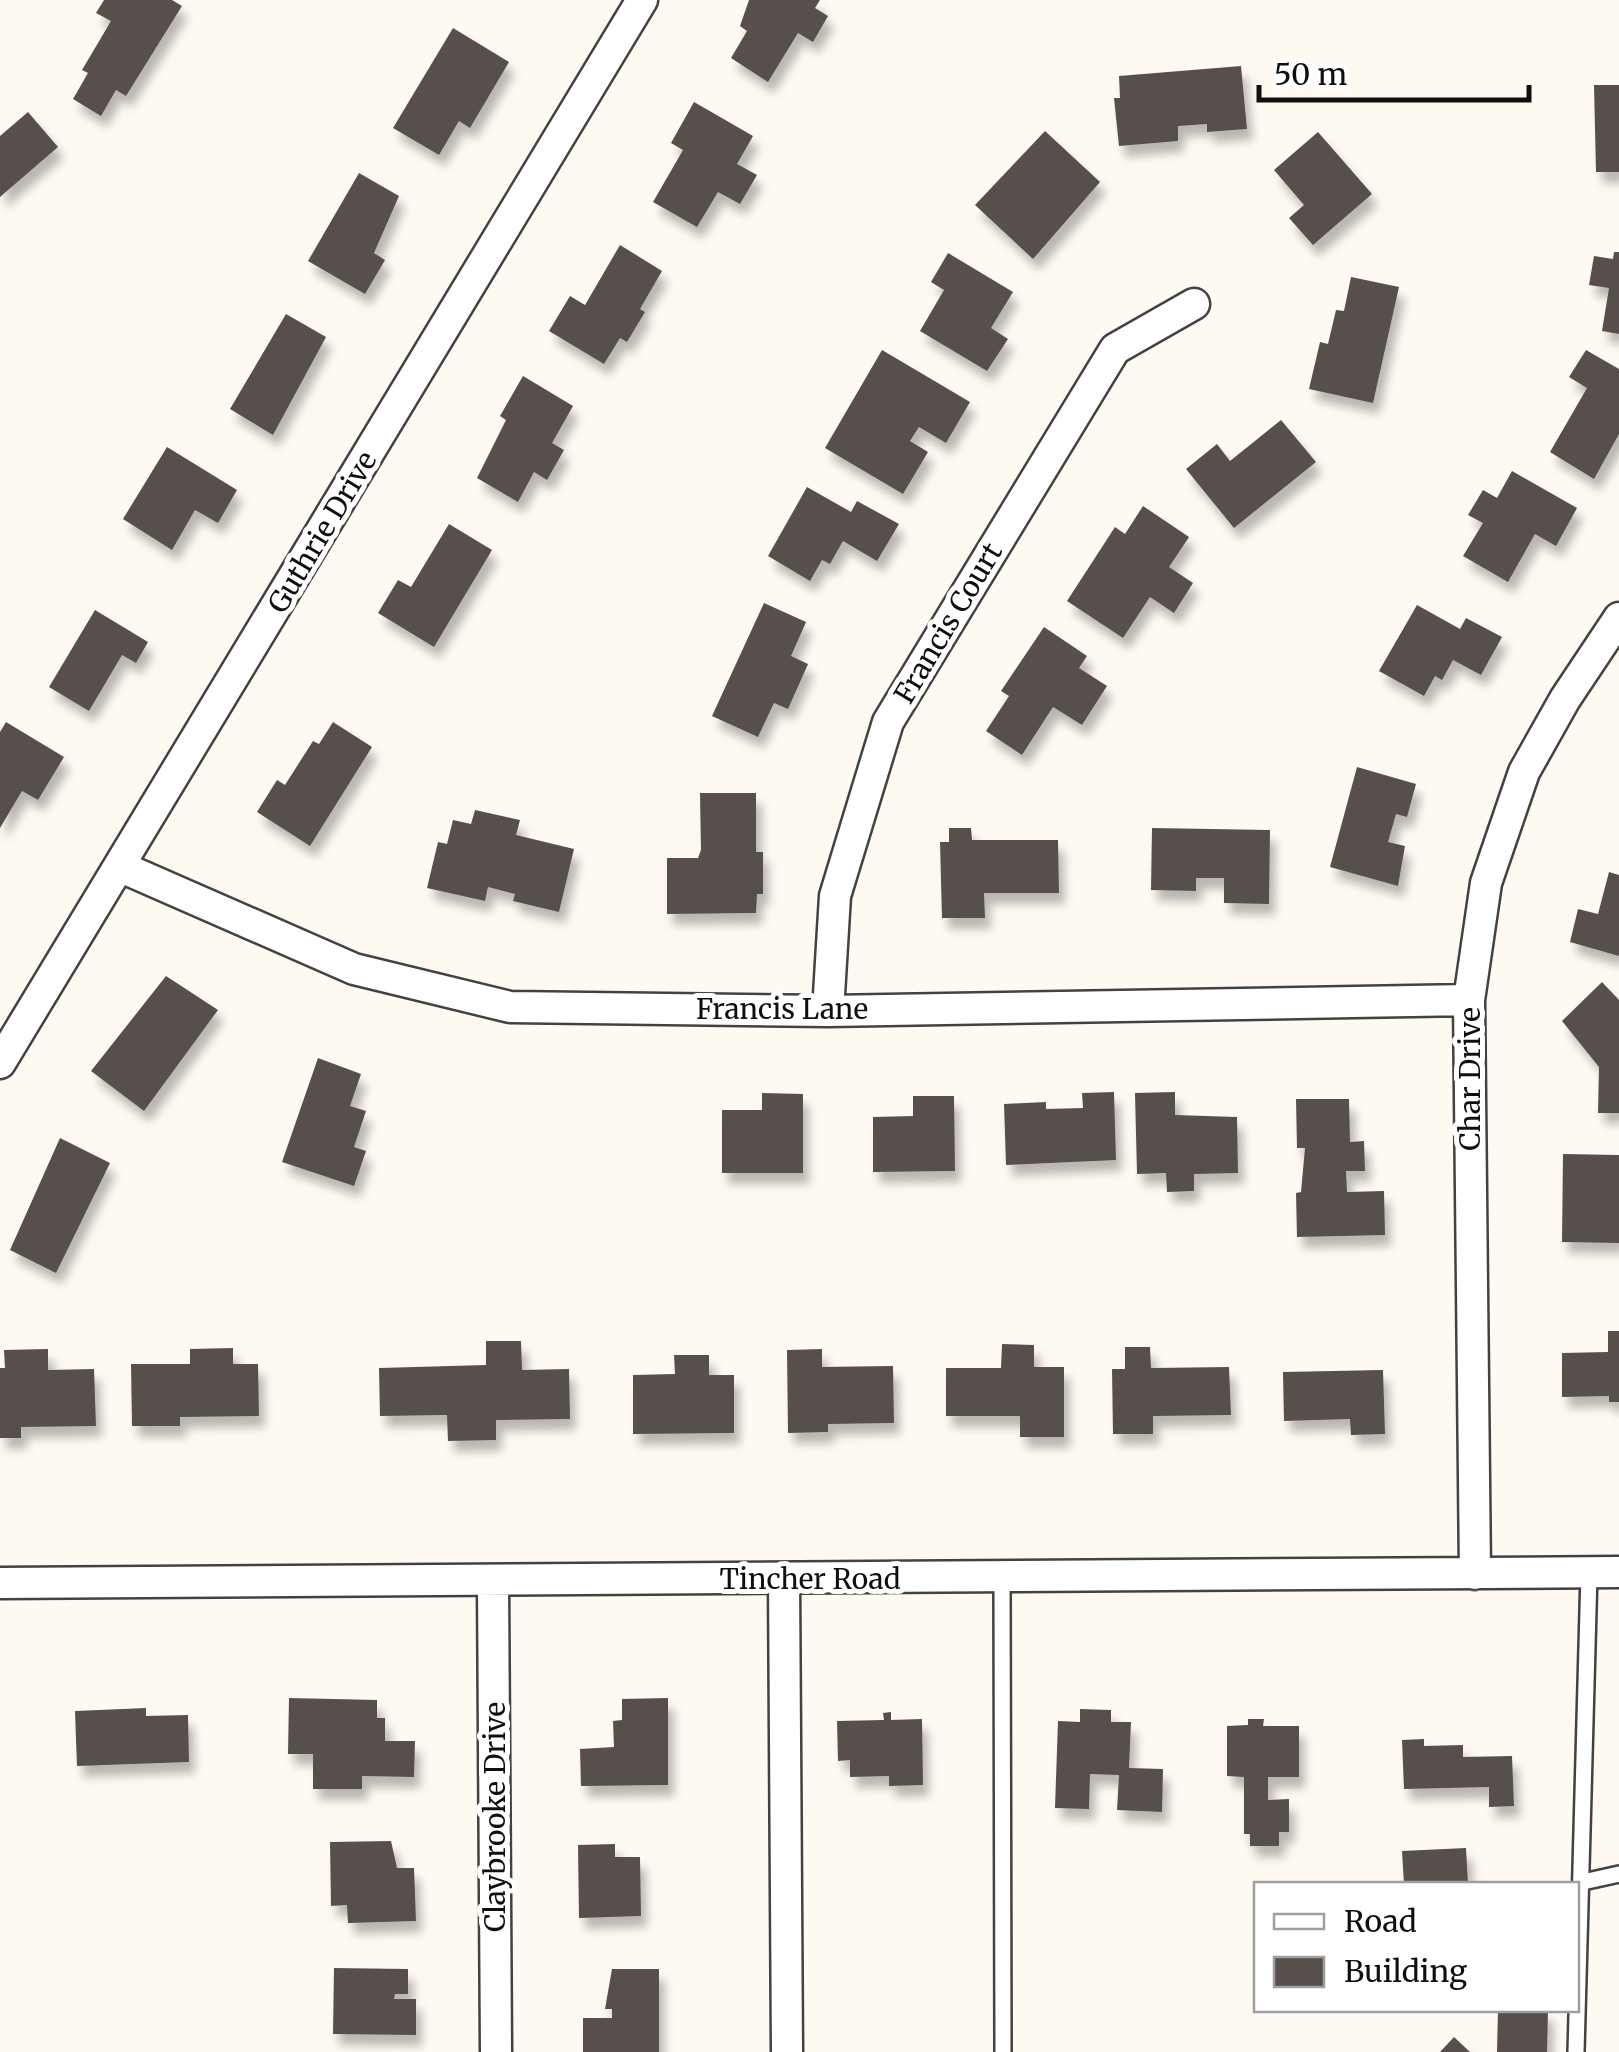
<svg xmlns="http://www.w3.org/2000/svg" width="1619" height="2052" font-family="Merriweather,serif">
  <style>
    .building { fill: #574f4c; filter: url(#shadow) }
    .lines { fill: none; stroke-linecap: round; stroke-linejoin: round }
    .lane-casing { stroke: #424242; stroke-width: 20 }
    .street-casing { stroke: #424242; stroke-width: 35 }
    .lane { stroke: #fff; stroke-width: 15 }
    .street { stroke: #fff; stroke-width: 30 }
    .labels { text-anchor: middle; stroke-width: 10; stroke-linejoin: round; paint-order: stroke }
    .street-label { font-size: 28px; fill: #0f0f0f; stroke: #fff }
  </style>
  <defs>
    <filter id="shadow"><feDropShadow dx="6" dy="11" stdDeviation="5" flood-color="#0004"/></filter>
  </defs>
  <rect width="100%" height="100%" fill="#fefaf2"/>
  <path class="building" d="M104 0H172L182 6 126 96 116 90 101 116 73 99 88 73 82 70 111 21 96 13Z
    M749 0H820L815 8 828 16 813 42 798 33 768 82 731 58 747 31 740 26Z
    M453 28 509 62 470 128 459 121 439 155 393 128Z
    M1241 66 1247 129 1207 132V124L1178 126V141L1119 146 1114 98H1120L1119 76Z
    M1594 85H1619V172H1596Z
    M694 102 753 136 737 164 757 175 740 204 718 192 697 227 653 202 683 150 671 143Z
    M28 112 58 147 0 197V136Z
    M1045 131 1100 182 1033 259 975 205Z
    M1318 132 1372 194 1313 245 1289 218 1304 205 1274 170Z
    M359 173 399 196 374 253 385 260 365 294 308 261Z
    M620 245 662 271 640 309 645 312 627 342 620 338 604 364 549 331 570 296 585 305Z
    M1614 252H1619V334L1602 331 1609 288 1589 285 1594 256 1613 259Z
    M948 253 1013 292 991 328 1008 339 987 371 920 331 944 290 931 282Z
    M1351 277 1399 287 1373 403 1309 389 1320 342 1328 344 1336 310 1344 311Z
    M286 314 326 337 273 435 230 409Z
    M882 350 970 402 946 443 919 427 910 441 928 452 903 494 825 448Z
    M1586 350 1619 369V434L1594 479 1550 452 1587 388 1569 377Z
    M523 376 573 406 552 443 564 450 547 480 534 472 518 502 477 478 506 420 500 416Z
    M1281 420 1316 462 1234 528 1186 469 1217 444 1230 461Z
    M167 447 237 490 218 523 195 510 172 550 123 519Z
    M1512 471 1577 508 1556 546 1535 534 1508 582 1463 556 1483 523 1468 515 1483 490 1497 498Z
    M807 487 851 512 857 501 899 524 877 561 843 541 830 564 822 560 810 581 768 556Z
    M1143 506 1189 537 1169 567 1193 583 1174 613 1150 597 1123 638 1067 601 1115 527 1125 534Z
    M449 524 492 550 434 647 378 613 398 580 411 587Z
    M764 603 806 622 791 656 808 664 788 709 774 703 758 737 712 716Z
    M1417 605 1460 629 1466 618 1502 637 1481 675 1453 660 1442 680 1435 676 1424 696 1379 671Z
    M95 610 148 642 136 663 122 655 89 711 49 687Z
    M1044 627 1087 656 1079 668 1107 686 1082 725 1053 707 1022 755 986 731 1009 696 1001 691Z
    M6 722 64 757 38 800 22 791 0 828V732Z
    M333 722 372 747 310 846 257 812 277 780 285 785 313 741 319 744Z
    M1357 767 1416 784 1407 817 1396 814 1388 842 1405 846 1398 886 1330 867Z
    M700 793H756V852H763V894H757L756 913 667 914V858H698L701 850Z
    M475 810 520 820 516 835 574 849 559 912 513 901 515 894 488 887 485 901 427 888 438 842 447 844 453 820 471 824Z
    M949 828H971L972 840H1058L1059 893H984L985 918H942L940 842H949Z
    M1152 828 1270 830 1269 904 1224 903V878H1196V891L1151 890Z
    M1609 872 1619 875V956L1570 942 1578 909 1598 914Z
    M166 976 218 1010 144 1111 91 1071Z
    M1602 982 1619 1000V1113H1598L1599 1067 1562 1021Z
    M318 1058 361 1074 350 1106 366 1111 354 1147 366 1151 354 1186 282 1162Z
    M1114 1092 1116 1160 1006 1165 1004 1104 1046 1102V1109L1083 1108 1082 1093Z
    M1175 1092V1115L1237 1117 1238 1173 1194 1174V1191L1167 1192 1166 1173 1137 1174 1135 1093Z
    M762 1093 803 1094V1173H722V1110H762Z
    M913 1096H954L955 1171 873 1172V1117L913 1116Z
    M1296 1099H1349L1350 1142 1364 1141 1365 1171H1346L1347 1192 1384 1191 1385 1235 1297 1237 1296 1193 1301 1192 1305 1148H1297Z
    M60 1138 110 1163 56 1273 10 1250Z
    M1563 1154 1619 1155V1243L1562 1242Z
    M1608 1331H1619V1402H1609V1396L1562 1397V1353L1608 1352Z
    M486 1341H521L522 1370 569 1369 570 1419 496 1420V1440L448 1441 447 1415 380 1416 379 1368 486 1365Z
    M1002 1344 1034 1345V1367H1064V1437H1020V1416H946V1368H1001Z
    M1125 1347H1150L1151 1368 1229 1367 1231 1415 1153 1416V1434H1113L1112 1369H1125Z
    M233 1348V1364H258L259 1416 180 1417V1426H132L131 1364H190V1349Z
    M48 1349V1370L94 1369 96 1426 21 1427V1438H0V1368H5L4 1350Z
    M822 1349V1367L893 1366 894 1423 828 1424V1432L788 1433 787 1350Z
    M674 1355H709V1375H734V1433L633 1434V1375L675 1374Z
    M1383 1370 1385 1434 1351 1435 1350 1419 1284 1421 1283 1372Z
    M289 1698 377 1700V1718H385V1741H415L414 1777 362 1776V1789H313V1754H288Z
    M668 1698V1785L581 1786 580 1749 614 1747 613 1721 622 1720V1699Z
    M146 1708V1716L188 1715 189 1762 77 1766 75 1711Z
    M1080 1709 1111 1710V1722H1131L1129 1768 1163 1769 1162 1812 1117 1810 1119 1775 1090 1774 1089 1809 1055 1808 1058 1721 1080 1722Z
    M891 1712V1720L922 1719 923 1785 889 1786V1776L850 1777V1760L838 1761 837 1721 884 1720 883 1713Z
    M1248 1719H1264L1263 1726H1299V1777H1268V1800L1289 1799V1832H1279V1846H1250V1834H1244V1777L1227 1776V1726L1248 1725Z
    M1424 1739V1746L1463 1745V1757L1512 1756 1514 1806 1489 1807V1787L1404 1789 1402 1740Z
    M391 1841 397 1868H414L416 1921 348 1923 347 1905 331 1906 330 1842Z
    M615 1844V1857H640L641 1916 579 1918 578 1845Z
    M1466 1848 1468 1884H1404L1402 1851Z
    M334 1968 408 1969V1994H395L394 1999H416V2035L333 2034Z
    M612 1969H659V2052H583V2018H612V2009H605Z
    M1498 2010H1548L1547 2052H1497Z
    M1454 2037 1470 2052H1440Z"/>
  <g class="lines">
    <defs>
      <path id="lane" d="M1002 1578 1003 2052
        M1583 1882 1619 1874
        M1576 2052 1589 1573"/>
      <path id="street" d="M121 867 354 969 510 1007 828 1011 1469 1000
        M828 1011 835 896 888 722 1115 349 1194 304
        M0 1063 642 0
        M1475 1574 1469 1000 1486 883 1524 772 1565 699 1619 618
        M784 1579 787 2052
        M493 1582 496 2052
        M0 1583 1619 1572"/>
    </defs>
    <use href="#lane" class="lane-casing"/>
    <use href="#street" class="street-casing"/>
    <use href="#lane" class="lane"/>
    <use href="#street" class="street"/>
  </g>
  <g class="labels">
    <g class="street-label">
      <text transform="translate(322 532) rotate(-59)" y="10">Guthrie Drive</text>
      <text transform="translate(948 623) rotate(-59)" y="10">Francis Court</text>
      <text x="782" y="1019">Francis Lane</text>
      <text transform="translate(1470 1079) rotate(-90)" y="10">Char Drive</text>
      <text x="810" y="1589">Tincher Road</text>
      <text transform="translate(495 1817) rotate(-90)" y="10">Claybrooke Drive</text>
    </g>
  </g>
  <rect x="1254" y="1882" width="325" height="130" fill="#ffffff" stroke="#9f9f9f" stroke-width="2.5"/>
  <rect x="1274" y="1914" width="50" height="15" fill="#ffffff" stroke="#9f9f9f" stroke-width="2.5"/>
  <text x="1344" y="1932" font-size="30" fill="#0f0f0f">Road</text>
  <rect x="1274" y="1957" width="50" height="30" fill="#574f4c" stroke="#9f9f9f" stroke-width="2.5"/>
  <text x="1344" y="1982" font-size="30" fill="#0f0f0f">Building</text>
  <path d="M1259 85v15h270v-15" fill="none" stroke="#0f0f0f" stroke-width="5"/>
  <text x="1274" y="85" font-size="30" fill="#0f0f0f" stroke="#ffffff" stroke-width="8" paint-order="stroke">50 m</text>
</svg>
